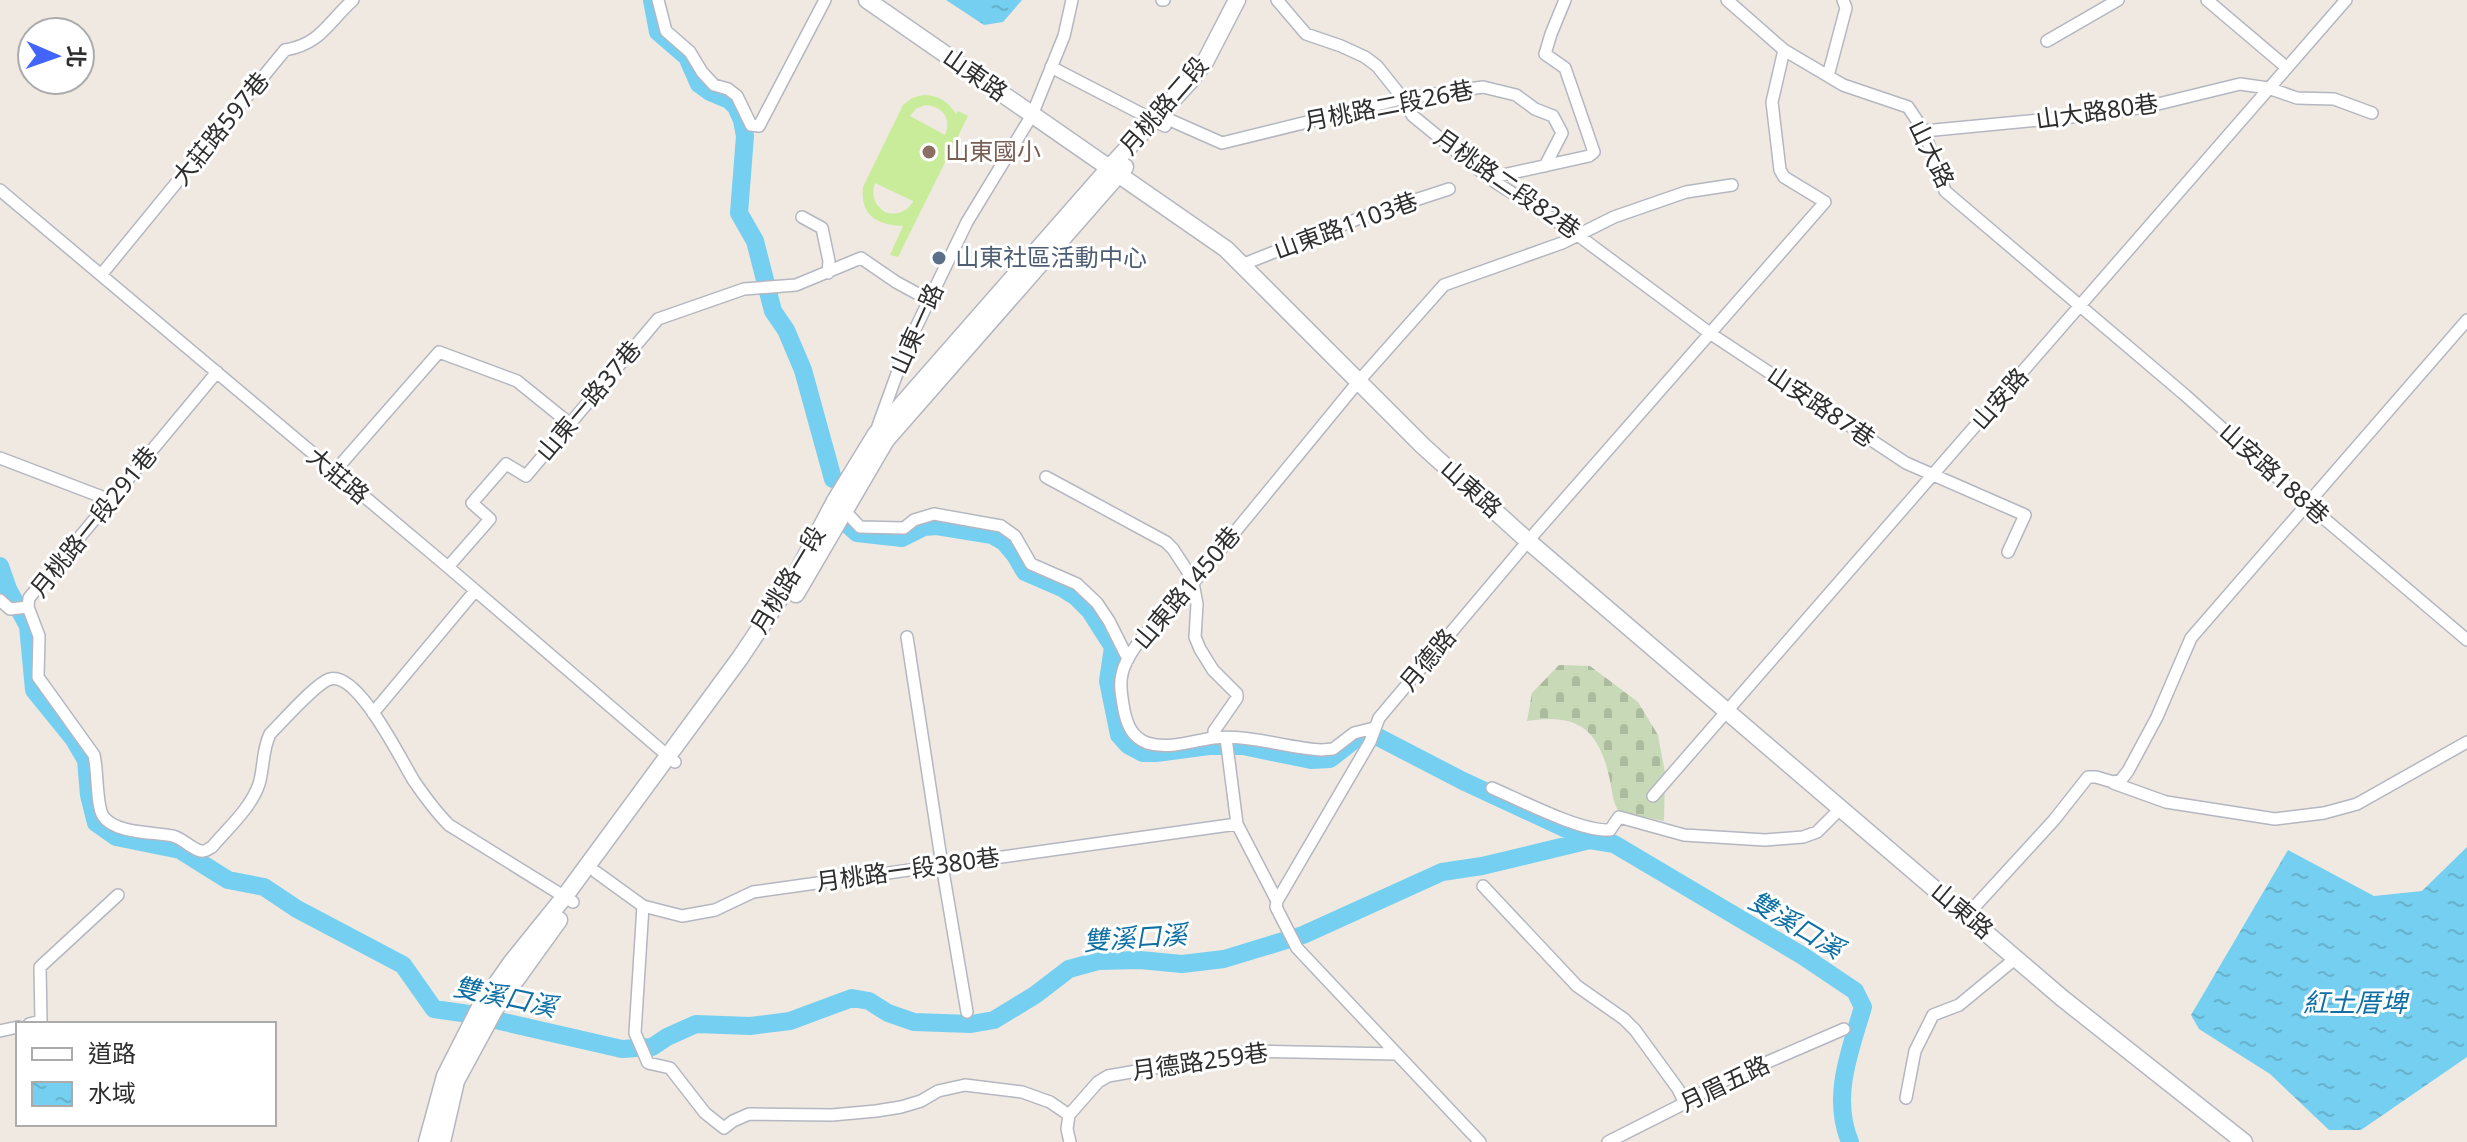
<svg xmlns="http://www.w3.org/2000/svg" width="2467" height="1142" font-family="'Noto Sans','Noto Sans TC',sans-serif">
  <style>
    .cemetery { fill: url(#cemetery-stones) }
    .pitch { fill: #c9ec9a; fill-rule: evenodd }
    .water { fill: url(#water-ripples) }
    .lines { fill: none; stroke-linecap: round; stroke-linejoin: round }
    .river { stroke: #75cff0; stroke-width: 18 }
    .street-casing { stroke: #b4b7c1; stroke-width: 14 }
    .secondary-casing { stroke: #b4b7c1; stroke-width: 19 }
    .street { stroke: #fff; stroke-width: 11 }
    .secondary { stroke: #fff; stroke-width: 16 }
    .education-dot { fill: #8d6e63; stroke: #fff; stroke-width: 3 }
    .service-dot { fill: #5c6f8a; stroke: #fff; stroke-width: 3 }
    .labels { text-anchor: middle; stroke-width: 6; stroke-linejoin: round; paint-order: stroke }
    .street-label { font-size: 24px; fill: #2e2e2e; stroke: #fff }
    .education-label { font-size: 24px; fill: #785e54; stroke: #fff; text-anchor: start }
    .service-label { font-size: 24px; fill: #4e5e75; stroke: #fff; text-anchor: start }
    .water-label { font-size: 26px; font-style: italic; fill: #0d6fa3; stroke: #fff }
  </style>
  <defs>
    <pattern id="cemetery-stones" width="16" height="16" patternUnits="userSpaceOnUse" patternTransform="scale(2)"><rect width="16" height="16" fill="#c8d9b8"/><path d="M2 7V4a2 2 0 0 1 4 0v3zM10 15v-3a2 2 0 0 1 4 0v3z" fill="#acbb9e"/></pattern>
    <pattern id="water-ripples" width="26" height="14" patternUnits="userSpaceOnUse" patternTransform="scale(2)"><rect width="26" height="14" fill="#75cff0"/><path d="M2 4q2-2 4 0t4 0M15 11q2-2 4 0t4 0" fill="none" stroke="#66b2ce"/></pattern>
  </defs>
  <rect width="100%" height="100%" fill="#efe9e1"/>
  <path class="cemetery" d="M1559 665 1590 666 1638 702 1658 735 1665 773 1664 821 1619 812C1612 801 1612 788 1609 776 1598 727 1575 713 1527 721L1532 693Z"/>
  <path class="pitch" d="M923 95C938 95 948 101 956 114L958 111 968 116 898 257 890 255 903 226C877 225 860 216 863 187L903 105 912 98ZM925 105C942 106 952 118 945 135L910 116 916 109ZM875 183 913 201V202C906 212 897 216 885 212 874 205 871 195 875 183Z"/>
  <path class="water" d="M946 0H1022L1003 22 984 25Z
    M2467 847V1057L2361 1130H2329L2270 1074 2199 1029 2191 1015 2288 850 2374 896 2422 891Z"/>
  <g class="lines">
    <path class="river" d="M652 0 658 32 687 57 699 84 710 92 729 100 736 107 742 120 745 136 739 213 755 241 773 311 786 330 803 370 833 479
      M846 523 857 533 902 538 924 527 937 526 992 535 1004 542 1015 555 1025 572 1062 588 1076 597 1090 611 1113 647 1108 681 1119 735 1128 745 1143 753H1156L1209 746H1243L1311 760 1330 759 1357 738 1366 735 1378 737 1463 781 1590 840
      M0 566 8 589 28 626 34 690 73 738 86 760 89 795 96 823 116 837 180 850 228 880 264 887 297 909 403 965 434 1009 469 1014 622 1049 652 1047 667 1037 696 1024 750 1026 790 1021 852 998 869 1001 888 1013 914 1022 971 1024 994 1020 1035 995 1069 969 1098 961 1140 960 1182 964 1224 959 1303 935 1442 872 1482 866 1590 840 1614 844 1803 956 1855 991 1863 1007C1850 1051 1831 1097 1850 1142"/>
    <defs>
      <path id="street" d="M658 0 666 31 690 52 702 72 714 85 728 89 737 96 751 125 759 126 825 0
        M1162 0H1164
        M1277 0 1306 34 1341 46 1365 57 1377 66 1397 91 1413 116 1489 178 1579 236 1711 334 1906 463 2025 515 2008 552
        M1727 0 1784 50 1828 76 1843 85 1908 107 1924 131 1945 191 2185 395 2307 504 2467 640
        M2207 0 2286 67
        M2047 41 2118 0
        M1051 67 1165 126
        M1828 76 1846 8 1843 0
        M1170 120 1222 143 1401 99 1483 87 1516 95 1535 109 1553 116 1562 133 1545 166
        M1924 131 2103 114 2154 105 2240 84 2268 88 2297 98 2334 99 2372 113
        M1489 178 1589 156 1594 152 1565 68 1545 54 1551 34 1565 0
        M0 190 448 567 675 762
        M802 217 822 228 829 261 828 273
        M1244 264 1360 218 1449 189
        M101 275 285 50C321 44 328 22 353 0
        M217 372 29 598 28 607 39 636 38 677 94 755C98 771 96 805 103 816 115 834 154 832 173 836 184 839 191 849 201 851 205 852 208 849 212 847 228 828 251 808 259 784 264 768 262 750 270 734 283 721 316 683 330 679 358 671 401 760 414 781 425 797 435 811 449 825L573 902
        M878 426 907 346 967 222 1032 115 1064 36 1072 0
        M0 458 110 500
        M334 472 439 352 517 381 569 423
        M1046 477 1166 542 1173 549 1188 572 1193 583 1197 604 1195 637 1200 649 1213 670 1237 694V698L1214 731V738
        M844 510 860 527 904 528 914 520 934 514 1001 526 1015 536 1031 564 1077 584 1097 603 1109 621 1128 659
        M448 567 490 519 472 503 506 464 526 476 658 319 744 289 796 285 861 258 896 282 929 300
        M0 600 10 609 28 607
        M907 637 942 865 967 1012
        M373 713 475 591
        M1374 728 1354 733 1333 749 1322 750C1286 748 1250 734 1213 738 1192 741 1169 750 1147 743 1132 737 1127 725 1124 710 1122 698 1119 686 1122 674 1128 646 1172 603 1193 583L1358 382 1444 285 1562 243 1614 217 1686 192 1732 185
        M1226 738 1237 824 1277 901 1276 907 1297 948 1480 1142
        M2113 783 2166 802 2275 819 2324 813 2357 804 2467 742
        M1492 788C1520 800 1581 832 1610 830L1619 817 1684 835 1765 840 1803 837 1817 832 1841 808
        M1653 796 2346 0
        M596 872 643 906 682 916 715 910 753 892 1237 824
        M1483 886 1577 986 1624 1019 1635 1030 1678 1089 1685 1103
        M1277 901 1370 742 1379 718 1528 541 1825 202 1784 177 1780 170 1772 102 1784 50
        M643 906 635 1033 648 1063 670 1068 705 1113 724 1128 733 1121 749 1114 832 1115 876 1111 901 1107 921 1101 938 1091 965 1085 1022 1092 1050 1102 1069 1115
        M1967 915 2054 820 2088 777H2096L2113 782 2121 780 2128 771 2157 717 2191 638 2467 320
        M29 1024 41 1021 40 967 118 895
        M0 1031 18 1027
        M1906 1098 1915 1051 1933 1015 1959 1005 2016 958
        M1069 1115 1098 1082 1108 1076 1251 1051 1396 1054
        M1069 1115 1067 1129 1070 1142
        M1608 1142 1685 1103 1719 1083 1844 1029"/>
      <path id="secondary" d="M867 0 1226 249 1423 446 1528 541 2062 998 2244 1142
        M796 594 886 440 1125 167
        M427 1142 445 1076 480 1007 511 963 565 896 740 658 797 573 835 501 876 434 1110 167 1191 80 1205 62 1237 0
        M442 1142 456 1081 495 1009 559 920"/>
    </defs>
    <use href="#street" class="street-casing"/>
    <use href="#secondary" class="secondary-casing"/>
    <use href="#street" class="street"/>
    <use href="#secondary" class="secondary"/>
  </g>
  <circle class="education-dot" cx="929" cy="152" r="8"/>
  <circle class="service-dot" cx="939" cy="258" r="8"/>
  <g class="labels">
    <g class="street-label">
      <text transform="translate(975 75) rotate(35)" y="8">山東路</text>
      <text transform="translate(1164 106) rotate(-49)" y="8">月桃路二段</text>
      <text transform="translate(1389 106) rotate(-11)" y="8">月桃路二段26巷</text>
      <text transform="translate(2097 112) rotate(-8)" y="8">山大路80巷</text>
      <text transform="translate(221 129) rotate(-51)" y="8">大莊路597巷</text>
      <text transform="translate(1931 154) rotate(64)" y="8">山大路</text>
      <text transform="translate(1507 184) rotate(35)" y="8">月桃路二段82巷</text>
      <text transform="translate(1346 226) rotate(-20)" y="8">山東路1103巷</text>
      <text transform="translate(917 329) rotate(-66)" y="8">山東一路</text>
      <text transform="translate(2000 399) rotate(-49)" y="8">山安路</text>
      <text transform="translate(589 401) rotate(-50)" y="8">山東一路37巷</text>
      <text transform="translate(1821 407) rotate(34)" y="8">山安路87巷</text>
      <text transform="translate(2274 474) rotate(42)" y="8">山安路188巷</text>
      <text transform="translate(338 476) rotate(40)" y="8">大莊路</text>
      <text transform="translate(1471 489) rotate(42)" y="8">山東路</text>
      <text transform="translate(94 522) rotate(-51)" y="8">月桃路一段291巷</text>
      <text transform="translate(788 580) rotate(-59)" y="8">月桃路一段</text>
      <text transform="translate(1187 588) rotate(-50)" y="8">山東路1450巷</text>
      <text transform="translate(1428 660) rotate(-50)" y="8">月德路</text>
      <text transform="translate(908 870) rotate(-8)" y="8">月桃路一段380巷</text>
      <text transform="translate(1962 911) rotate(40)" y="8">山東路</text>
      <text transform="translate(1200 1062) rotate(-8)" y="8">月德路259巷</text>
      <text transform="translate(1725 1084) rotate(-26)" y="8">月眉五路</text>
    </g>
    <g class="education-label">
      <text x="945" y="160">山東國小</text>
    </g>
    <g class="service-label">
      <text x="955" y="266">山東社區活動中心</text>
    </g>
    <g class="water-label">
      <text transform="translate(1796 925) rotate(31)" y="9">雙溪口溪</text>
      <text transform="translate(1135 938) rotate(-4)" y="9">雙溪口溪</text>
      <text transform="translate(505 997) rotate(12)" y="9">雙溪口溪</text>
      <text x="2355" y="1012">紅土厝埤</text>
    </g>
  </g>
  <rect x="16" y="1022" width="260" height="104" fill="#ffffff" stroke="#ababab" stroke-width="2"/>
  <rect x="32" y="1048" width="40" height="12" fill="#ffffff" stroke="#ababab" stroke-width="2"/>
  <text x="88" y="1062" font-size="24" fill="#2e2e2e">道路</text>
  <rect x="32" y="1082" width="40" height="24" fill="url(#water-ripples)" stroke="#ababab" stroke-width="2"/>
  <text x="88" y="1102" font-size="24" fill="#2e2e2e">水域</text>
  <g transform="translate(56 56) rotate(92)"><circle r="38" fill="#ffffff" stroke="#ababab" stroke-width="2"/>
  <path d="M0-6L14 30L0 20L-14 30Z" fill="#4264fb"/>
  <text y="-12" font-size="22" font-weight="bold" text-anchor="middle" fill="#2e2e2e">北</text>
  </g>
</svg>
